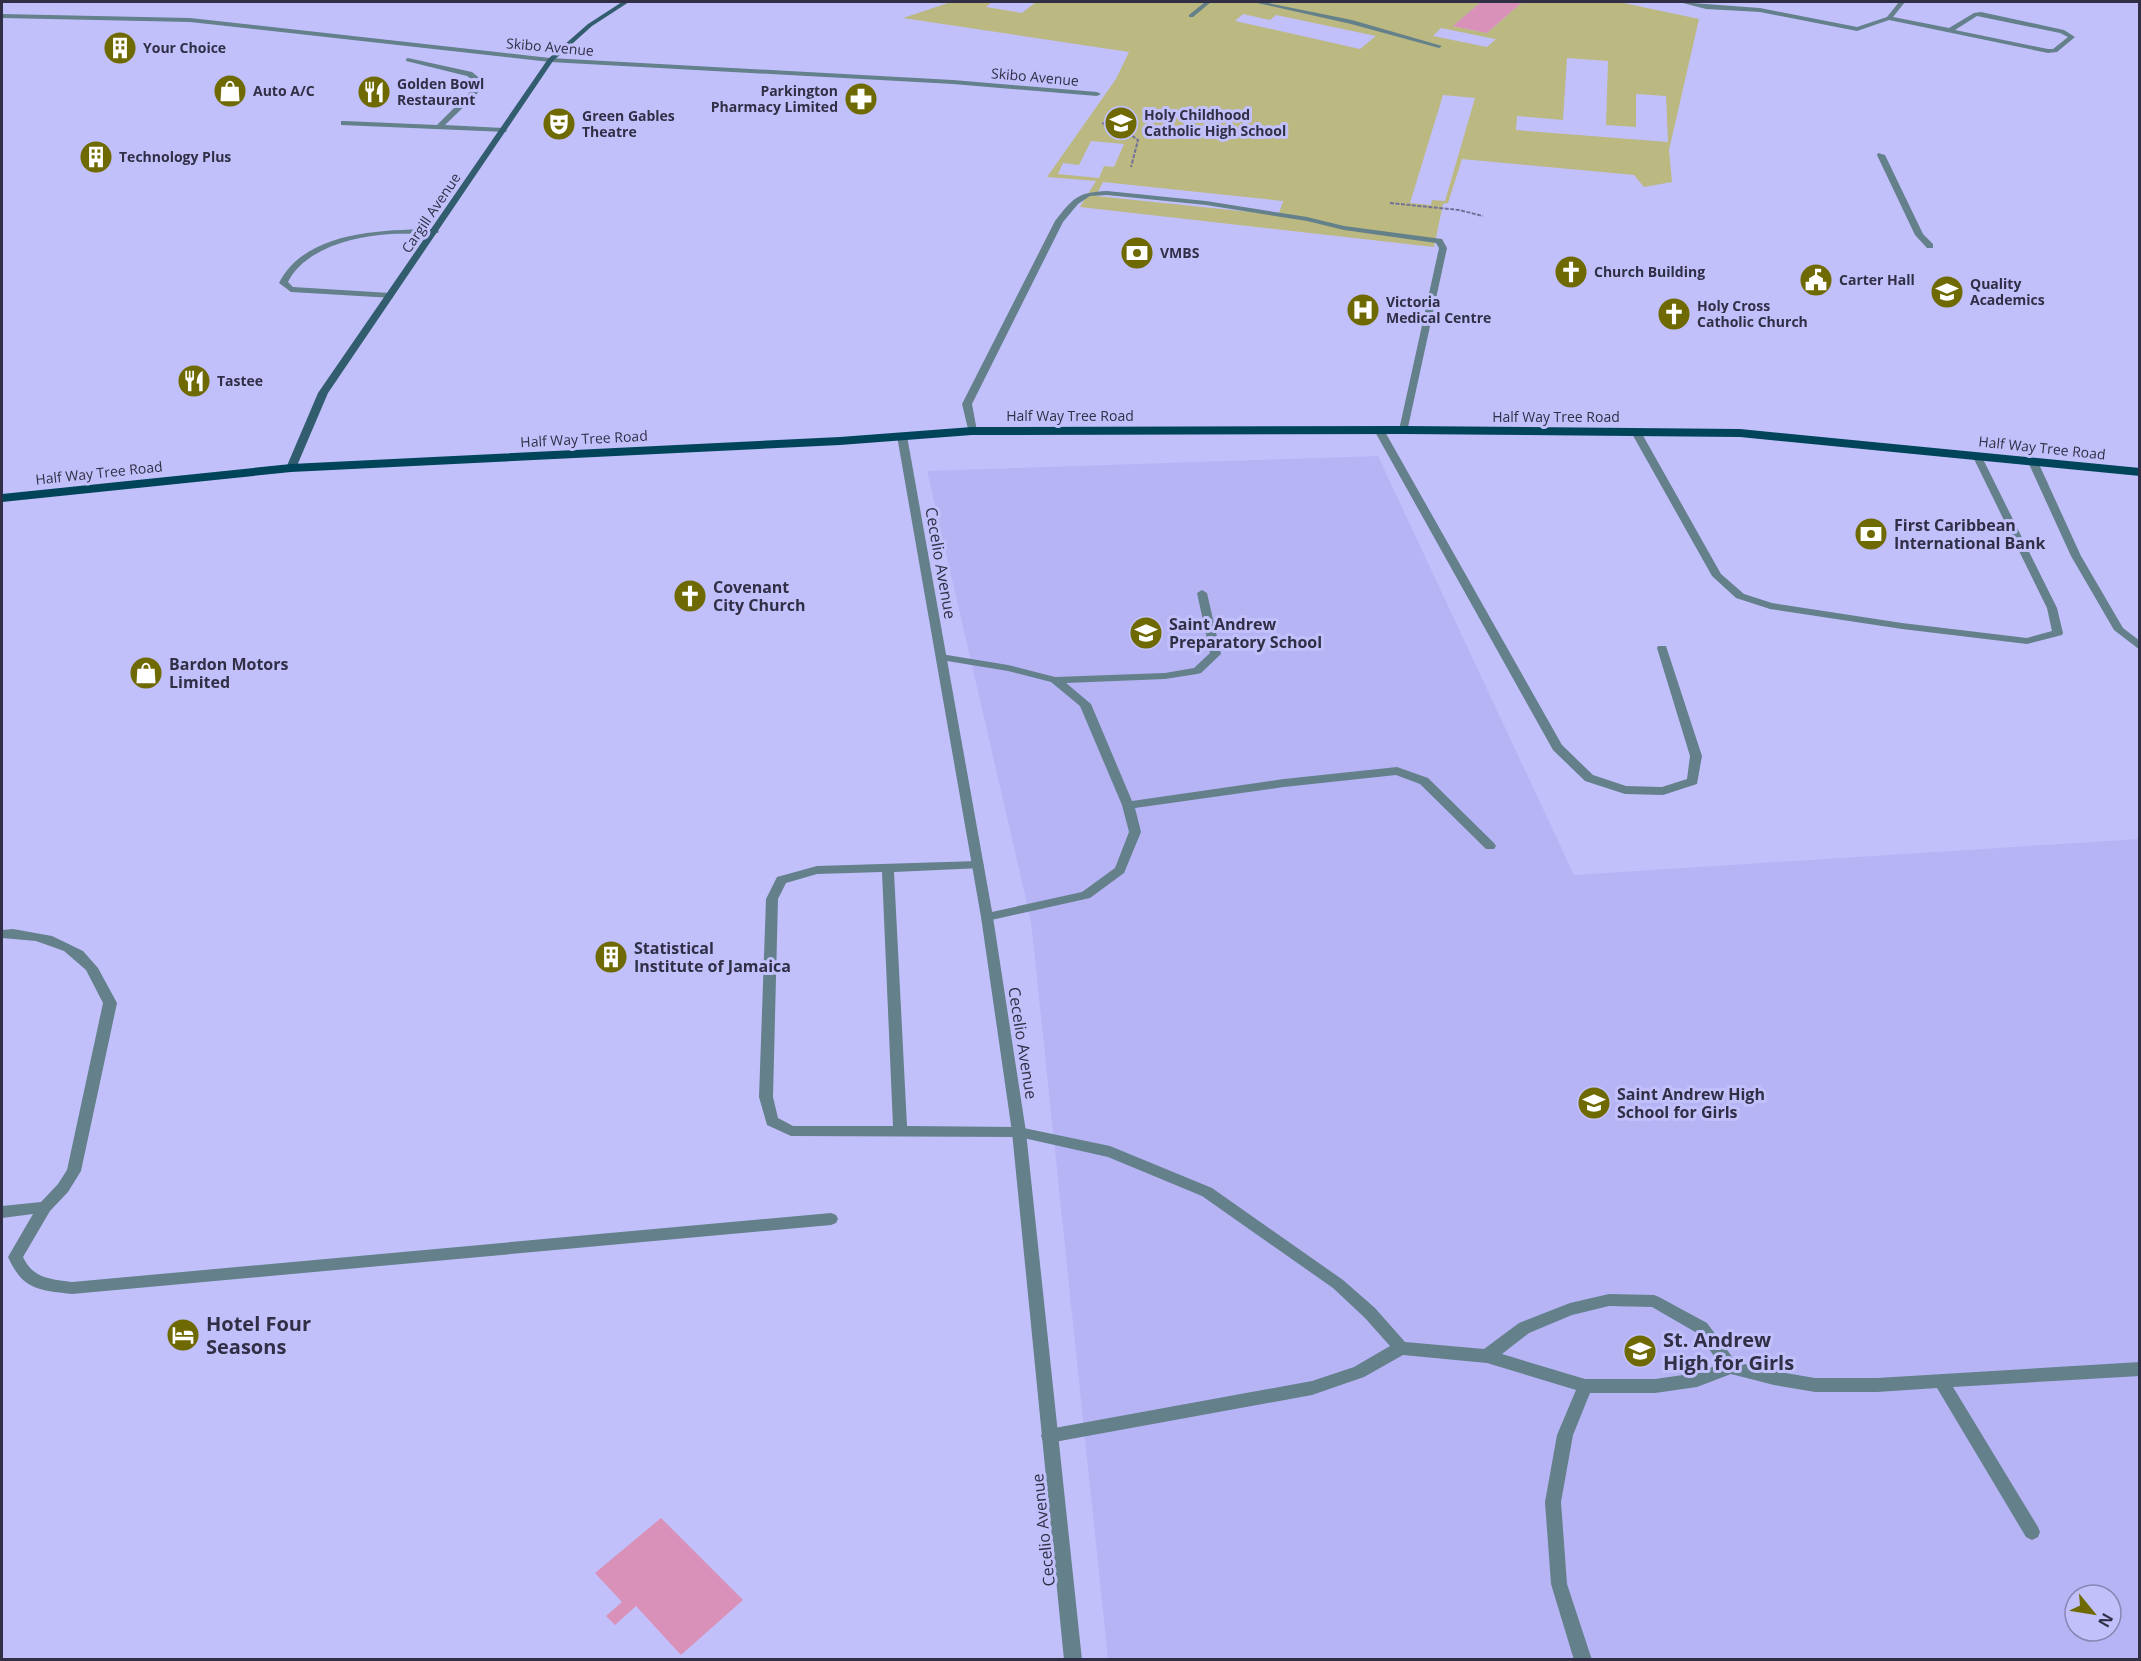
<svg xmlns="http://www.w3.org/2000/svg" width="2141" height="1661" font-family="'Open Sans',sans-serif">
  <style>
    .built { fill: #b6b4f5; fill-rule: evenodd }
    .green { fill: #bbb881; fill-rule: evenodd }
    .water { fill: #da91b9 }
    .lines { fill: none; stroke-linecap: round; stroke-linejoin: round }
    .path { stroke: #737299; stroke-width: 2; stroke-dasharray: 4 1.5; stroke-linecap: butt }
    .service { fill: #64808b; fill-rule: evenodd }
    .pedestrian { fill: #64808b; fill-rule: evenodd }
    .minor { fill: #64808b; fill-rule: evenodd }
    .secondary { fill: #325d6e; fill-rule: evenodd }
    .primary { fill: #004459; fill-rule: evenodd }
    .labels { text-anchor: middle; stroke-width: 6; stroke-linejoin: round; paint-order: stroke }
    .far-street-label { font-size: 14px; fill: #302f46; stroke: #c2c0fb }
    .far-poi-label { font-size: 14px; font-weight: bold; fill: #302f46; stroke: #c2c0fb; text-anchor: start }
    .poi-label { font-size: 16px; font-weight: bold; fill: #302f46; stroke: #c2c0fb; text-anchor: start }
    .street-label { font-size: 16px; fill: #302f46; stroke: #c2c0fb }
    .near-poi-label { font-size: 20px; font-weight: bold; fill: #302f46; stroke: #c2c0fb; text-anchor: start }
  </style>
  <rect width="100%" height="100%" fill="#c2c0fb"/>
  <path class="built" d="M1378 456 1574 875 2139 839V1659H1108L1031 921 927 471ZM2075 1595H2111V1631H2075Z"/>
  <path class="green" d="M951 2H992L986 7 1022 13 1036 2H1481L1453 26 1487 33 1522 2H1619L1699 19 1669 150 1672 182 1644 187 1634 175 1462 159 1448 203 1443 204 1434 247 1080 207 1096 181 1047 177 1116 79 1129 52 903 18ZM1243 14 1270 20 1276 15 1376 36 1360 49 1235 21ZM1441 28 1495 39H1496L1487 47 1433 36ZM1567 58 1608 61 1606 125 1636 127V94L1666 96 1668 142 1516 130 1517 116 1563 120ZM1443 95 1475 98 1445 201 1432 200 1431 205 1410 203ZM1091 141 1124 144 1114 167 1104 166 1099 178 1058 174 1063 163 1079 165ZM1103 182 1283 201V202L1278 215 1096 196Z"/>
  <path class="water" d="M1481 2H1522L1487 33 1453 26Z
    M661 1518 743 1600 681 1655 636 1606 615 1625 606 1616 622 1602 595 1573Z"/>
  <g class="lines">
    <path class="path" d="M1102 123 1124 130 1138 140 1131 167
      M1390 203 1459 210 1483 216"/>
    <path class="service" d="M1205 2H1211L1193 17H1189V15Z
      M1253 2H1263L1352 20 1442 46 1439 48 1351 24Z
      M1679 2 1760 8 1857 27 1887 17 1899 2H1905L1893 17 1949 28 1974 13 1981 12 2064 30 2075 37 2057 52 2048 53 1889 20 1857 31 1760 12 1706 9ZM1977 16 2060 33 2068 37 2053 49H2048L1955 30Z
      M408 58 472 72 483 81 477 94 445 125 503 128 507 130 506 132 341 125V121H344L437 125 471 91 475 82 467 76 406 61V59Z
      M1107 191 1206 201 1307 217 1344 226 1442 239 1447 248 1407 432H1401L1399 430 1439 248 1436 243 1344 230 1307 221 1206 205 1107 195 1090 196 1078 204 1063 222 972 404 977 431 975 433H969L962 404 1055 221C1073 198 1078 192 1107 191Z
      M435 229 439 231 438 233C422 235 406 233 391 234 355 236 305 248 288 282L293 287 390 293 393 294V298L291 292 279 283C306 230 384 230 435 229Z
      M1379 427 1384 430 1562 745 1593 775 1626 786 1662 787 1687 779 1690 756 1657 648 1658 646H1666L1702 756 1697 784 1663 795 1625 794 1585 781 1553 750 1374 430Z
      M1636 429 1641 432 1721 574 1744 594 1772 603 1902 623 2027 638 2052 631 2047 608 1973 457 1975 455H1981L2057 608 2063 633 2062 635 2027 644 1902 629 1770 609 1736 598 1712 576 1631 432Z
      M2033 459 2038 462 2081 556 2123 628 2140 641V650L2114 630 2071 556 2028 462Z
      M1202 590 1207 593 1221 654 1201 673 1197 674 1165 679 1066 683 1091 704 1132 801 1284 779 1397 767 1428 778 1494 843 1496 846 1494 849H1486L1420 784 1396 775 1284 787 1135 808 1141 832 1124 873 1090 898 987 921 983 920 981 917 987 913 1082 892 1115 868 1129 832 1122 805 1080 706 1051 682 1008 671 941 660 936 657 941 654 1008 665 1055 677 1165 673 1194 668 1210 653 1197 593Z
      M978 861 984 865 982 868 894 872 907 1126 1019 1127 1110 1146 1212 1188 1343 1280 1375 1308 1405 1342 1484 1349 1519 1323 1570 1303 1609 1294 1654 1295 1659 1297 1707 1323 1736 1362 1774 1371 1815 1378H1877L2140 1362V1376L1953 1387 2038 1527 2040 1532 2038 1537 2032 1540 2026 1537 1937 1388 1877 1392H1815L1774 1385 1731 1374 1697 1387 1655 1393H1590L1573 1435 1561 1502 1567 1584 1592 1660H1574L1551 1584 1545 1502 1557 1435 1576 1390 1487 1363 1403 1355 1364 1377 1312 1395 1049 1443 1043 1441 1041 1436 1043 1431 1049 1429 1312 1381 1354 1367 1390 1346 1365 1318 1333 1288 1202 1196 1108 1157 1019 1137 791 1136 767 1125 759 1097 766 899 777 877 817 866ZM882 872 893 1126H793L778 1118 773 1097 778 899 786 883 817 874ZM1609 1306 1652 1307 1697 1333 1720 1364 1697 1373 1655 1379H1585L1502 1354 1529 1333 1572 1315Z
      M13 929 52 936 83 951 98 968 117 1003 81 1171 68 1192 50 1211 23 1257C33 1279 51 1279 72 1282L831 1213 836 1215 838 1219 836 1223 831 1225 72 1294C38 1290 23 1290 8 1257L33 1214 2 1218V1206L41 1202 58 1184 67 1170 103 1003 86 970 64 951 36 941 2 938V930Z"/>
    <path class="pedestrian" d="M1878 153 1885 155 1923 234 1933 244V248H1927L1915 235 1877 155Z"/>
    <path class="minor" d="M2 14 190 18 550 58 953 80 1097 92 1101 94 1097 96 953 84 550 62 190 22 2 18Z
      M902 433 907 436 993 917 1026 1132 1082 1660H1064L1012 1132 981 917 897 436Z"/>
    <path class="secondary" d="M622 2H629L592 26 553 61 328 393 296 468 291 471 288 470 286 468 318 393 548 59 588 24Z"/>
    <path class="primary" d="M1404 426 1740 429 2140 468V476L1740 437 1404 434 972 435 840 445 291 472 2 502V494L291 464 840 437 972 427Z"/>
  </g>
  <defs>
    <symbol id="building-disc" viewBox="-11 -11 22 22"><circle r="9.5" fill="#6f6901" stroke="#c2c0fb"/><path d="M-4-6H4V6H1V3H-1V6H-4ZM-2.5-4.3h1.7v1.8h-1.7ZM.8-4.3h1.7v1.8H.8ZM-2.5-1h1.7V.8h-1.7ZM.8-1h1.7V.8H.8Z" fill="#fff"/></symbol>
    <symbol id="shop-disc" viewBox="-11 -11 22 22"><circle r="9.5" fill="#6f6901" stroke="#c2c0fb"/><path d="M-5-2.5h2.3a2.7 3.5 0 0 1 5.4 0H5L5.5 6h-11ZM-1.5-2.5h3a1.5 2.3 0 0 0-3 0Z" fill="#fff"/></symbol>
    <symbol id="restaurant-disc" viewBox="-11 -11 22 22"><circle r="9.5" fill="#6f6901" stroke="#c2c0fb"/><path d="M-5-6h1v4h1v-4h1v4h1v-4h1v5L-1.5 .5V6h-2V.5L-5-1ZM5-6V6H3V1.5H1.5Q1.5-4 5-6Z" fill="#fff"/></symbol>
    <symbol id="pharmacy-disc" viewBox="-11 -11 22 22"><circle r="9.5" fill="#6f6901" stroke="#c2c0fb"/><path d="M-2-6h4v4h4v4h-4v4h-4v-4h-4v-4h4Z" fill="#fff"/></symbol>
    <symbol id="school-disc" viewBox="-11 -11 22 22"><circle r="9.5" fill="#6f6901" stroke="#c2c0fb"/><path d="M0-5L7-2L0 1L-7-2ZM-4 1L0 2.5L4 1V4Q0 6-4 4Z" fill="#fff"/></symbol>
    <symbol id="theatre-disc" viewBox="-11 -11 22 22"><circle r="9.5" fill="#6f6901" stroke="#c2c0fb"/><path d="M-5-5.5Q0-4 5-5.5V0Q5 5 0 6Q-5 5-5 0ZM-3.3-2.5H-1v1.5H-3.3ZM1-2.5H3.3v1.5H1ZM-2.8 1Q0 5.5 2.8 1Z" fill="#fff"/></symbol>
    <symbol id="bank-disc" viewBox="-11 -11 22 22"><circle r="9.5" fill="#6f6901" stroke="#c2c0fb"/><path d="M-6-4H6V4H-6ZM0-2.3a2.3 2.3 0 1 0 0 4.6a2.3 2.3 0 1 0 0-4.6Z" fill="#fff"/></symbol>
    <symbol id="church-disc" viewBox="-11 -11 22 22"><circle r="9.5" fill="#6f6901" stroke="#c2c0fb"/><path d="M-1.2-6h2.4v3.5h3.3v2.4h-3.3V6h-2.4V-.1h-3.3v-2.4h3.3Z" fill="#fff"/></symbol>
    <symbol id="civic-disc" viewBox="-11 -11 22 22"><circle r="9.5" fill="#6f6901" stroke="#c2c0fb"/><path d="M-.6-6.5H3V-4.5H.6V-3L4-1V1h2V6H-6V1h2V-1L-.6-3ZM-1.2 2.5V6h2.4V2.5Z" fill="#fff"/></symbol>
    <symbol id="hospital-disc" viewBox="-11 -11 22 22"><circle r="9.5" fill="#6f6901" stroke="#c2c0fb"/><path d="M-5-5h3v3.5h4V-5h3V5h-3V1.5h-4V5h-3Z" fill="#fff"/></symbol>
    <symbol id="hotel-disc" viewBox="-11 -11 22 22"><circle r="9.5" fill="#6f6901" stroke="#c2c0fb"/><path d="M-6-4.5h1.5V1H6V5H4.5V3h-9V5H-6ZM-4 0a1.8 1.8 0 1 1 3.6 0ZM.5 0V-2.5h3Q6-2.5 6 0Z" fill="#fff"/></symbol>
  </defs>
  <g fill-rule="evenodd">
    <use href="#building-disc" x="101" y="29" width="38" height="38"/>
    <use href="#shop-disc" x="211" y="72" width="38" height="38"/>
    <use href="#restaurant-disc" x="355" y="73" width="38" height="38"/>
    <use href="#pharmacy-disc" x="842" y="80" width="38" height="38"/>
    <use href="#school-disc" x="1102" y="104" width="38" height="38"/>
    <use href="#theatre-disc" x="540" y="105" width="38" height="38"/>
    <use href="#building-disc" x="77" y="138" width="38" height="38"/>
    <use href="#bank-disc" x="1118" y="234" width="38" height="38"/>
    <use href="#church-disc" x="1552" y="253" width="38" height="38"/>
    <use href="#civic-disc" x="1797" y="261" width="38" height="38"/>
    <use href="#school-disc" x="1928" y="273" width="38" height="38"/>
    <use href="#hospital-disc" x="1344" y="291" width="38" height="38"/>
    <use href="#church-disc" x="1655" y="295" width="38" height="38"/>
    <use href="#restaurant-disc" x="175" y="362" width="38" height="38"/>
    <use href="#bank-disc" x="1852" y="515" width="38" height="38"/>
    <use href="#church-disc" x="671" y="577" width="38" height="38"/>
    <use href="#school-disc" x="1127" y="614" width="38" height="38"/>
    <use href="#shop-disc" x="127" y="654" width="38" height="38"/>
    <use href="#building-disc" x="592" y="938" width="38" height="38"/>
    <use href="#school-disc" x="1575" y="1084" width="38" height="38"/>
    <use href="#hotel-disc" x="164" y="1316" width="38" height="38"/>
    <use href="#school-disc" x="1621" y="1332" width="38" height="38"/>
  </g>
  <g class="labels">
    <g class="far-street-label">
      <text transform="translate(550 47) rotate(5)" y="5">Skibo Avenue</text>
      <text transform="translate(1035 77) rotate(5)" y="5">Skibo Avenue</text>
      <text transform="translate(431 213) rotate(-56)" y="5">Cargill Avenue</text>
      <text x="1070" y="421">Half Way Tree Road</text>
      <text x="1556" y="422">Half Way Tree Road</text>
      <text transform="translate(584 439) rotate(-3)" y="5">Half Way Tree Road</text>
      <text transform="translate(2042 448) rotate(6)" y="5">Half Way Tree Road</text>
      <text transform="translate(99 473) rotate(-6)" y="5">Half Way Tree Road</text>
    </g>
    <g class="far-poi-label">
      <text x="143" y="53">Your Choice</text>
      <text x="397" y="89">Golden Bowl<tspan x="397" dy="16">Restaurant</tspan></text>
      <text x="253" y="96">Auto A/C</text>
      <text x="838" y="96" text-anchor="end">Parkington<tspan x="838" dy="16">Pharmacy Limited</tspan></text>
      <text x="1144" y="120">Holy Childhood<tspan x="1144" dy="16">Catholic High School</tspan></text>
      <text x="582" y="121">Green Gables<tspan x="582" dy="16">Theatre</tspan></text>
      <text x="119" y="162">Technology Plus</text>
      <text x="1160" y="258">VMBS</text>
      <text x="1594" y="277">Church Building</text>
      <text x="1839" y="285">Carter Hall</text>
      <text x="1970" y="289">Quality<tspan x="1970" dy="16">Academics</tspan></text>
      <text x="1386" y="307">Victoria<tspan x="1386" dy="16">Medical Centre</tspan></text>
      <text x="1697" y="311">Holy Cross<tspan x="1697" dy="16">Catholic Church</tspan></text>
      <text x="217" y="386">Tastee</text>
    </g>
    <g class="poi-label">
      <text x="1894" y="531">First Caribbean<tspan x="1894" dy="18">International Bank</tspan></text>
      <text x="713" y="593">Covenant<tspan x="713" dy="18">City Church</tspan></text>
      <text x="1169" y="630">Saint Andrew<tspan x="1169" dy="18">Preparatory School</tspan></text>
      <text x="169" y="670">Bardon Motors<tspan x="169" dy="18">Limited</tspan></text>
      <text x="634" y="954">Statistical<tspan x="634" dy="18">Institute of Jamaica</tspan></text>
      <text x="1617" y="1100">Saint Andrew High<tspan x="1617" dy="18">School for Girls</tspan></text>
    </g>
    <g class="street-label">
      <text transform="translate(941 563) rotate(80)" y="6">Cecelio Avenue</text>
      <text transform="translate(1023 1043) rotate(81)" y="6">Cecelio Avenue</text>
      <text transform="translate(1043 1530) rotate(-96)" y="6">Cecelio Avenue</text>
    </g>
    <g class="near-poi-label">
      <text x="206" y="1331">Hotel Four<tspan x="206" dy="23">Seasons</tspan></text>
      <text x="1663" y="1347">St. Andrew<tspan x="1663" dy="23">High for Girls</tspan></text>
    </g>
  </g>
  <rect width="2141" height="1661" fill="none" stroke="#302f46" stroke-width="6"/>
  <g transform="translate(2093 1613) rotate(120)"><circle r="28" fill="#c2c0fb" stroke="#8886b3" stroke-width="1.5"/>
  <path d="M0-4.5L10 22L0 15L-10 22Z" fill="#6f6901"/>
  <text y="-9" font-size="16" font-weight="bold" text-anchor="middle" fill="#302f46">N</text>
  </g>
</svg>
